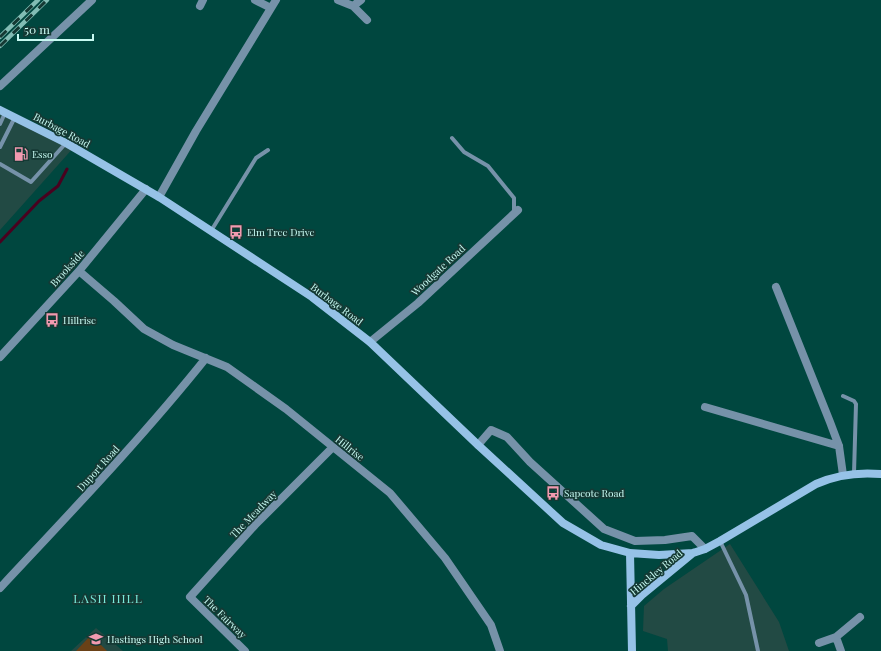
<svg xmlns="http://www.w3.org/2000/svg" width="881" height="651" font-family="'Playfair Display',serif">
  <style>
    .built { fill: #224a44 }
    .green { fill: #6a4117 }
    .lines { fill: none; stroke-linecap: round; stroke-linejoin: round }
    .stream { stroke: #49011f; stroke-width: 3 }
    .lane { stroke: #7692a9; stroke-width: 4 }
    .street { stroke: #7692a9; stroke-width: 8 }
    .secondary { stroke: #96c2e7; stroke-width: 8 }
    .rail-casing { stroke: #82bcb4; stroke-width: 4.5 }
    .rail { stroke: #153934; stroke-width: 3; stroke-dasharray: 9; stroke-linecap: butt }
    .labels { text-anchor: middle; stroke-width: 3.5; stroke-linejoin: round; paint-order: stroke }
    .street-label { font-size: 10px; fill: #c7faf2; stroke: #153934 }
    .poi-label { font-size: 10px; fill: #c7faf2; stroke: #153934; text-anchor: start }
    .quarter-label { font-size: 12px; letter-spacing: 1px; fill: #7aeada; stroke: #153934 }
  </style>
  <rect width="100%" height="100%" fill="#00473f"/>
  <path class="built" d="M0 110 75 146 0 230Z
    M730 544 779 622 789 651H668L667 639 643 631 644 606 664 589Z
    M96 628 123 651H71Z"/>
  <path class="green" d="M91 635 107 651H76Z"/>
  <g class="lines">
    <path class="stream" d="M0 242 39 201 58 186 67 169"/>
    <path class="lane" d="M0 124 5 113
      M452 138 464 152 488 166 514 198V212
      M0 147 15 117
      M0 164 31 182 66 143
      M211 231 256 158 268 150
      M843 396 854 401 856 404 854 473
      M720 541 746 595 758 651"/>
    <path class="street" d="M255 0 271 8
      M338 0 353 6 367 20
      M200 6 203 0
      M353 6 361 0
      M0 86 92 0
      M159 197 196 131 276 0
      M79 271 114 301 144 329 173 345 227 367 286 409 390 493 445 558 491 625 500 651
      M776 287 830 422 839 446 843 475
      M370 342 418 303 518 210
      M0 357 79 271 146 189
      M705 407 839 446
      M478 445 491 430 507 437 530 462 604 529 635 541 665 540 692 536 705 549
      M0 588C70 513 142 438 206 358
      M836 637 841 651
      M819 643 836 637 860 617
      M245 651 190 597 255 525 333 447"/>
    <path class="secondary" d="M0 110 66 143 159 197 312 297 370 342 478 445 563 523 601 545 630 553 659 555 693 553 705 549 720 541 816 484C838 474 858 472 881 474
      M630 553 632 651
      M631 606 642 595 693 553"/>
    <defs>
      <path id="rail" d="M0 37 38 0
        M0 46 47 0"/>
    </defs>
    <use href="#rail" class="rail-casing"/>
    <use href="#rail" class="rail"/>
  </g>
  <defs>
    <symbol id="fuel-bare" viewBox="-9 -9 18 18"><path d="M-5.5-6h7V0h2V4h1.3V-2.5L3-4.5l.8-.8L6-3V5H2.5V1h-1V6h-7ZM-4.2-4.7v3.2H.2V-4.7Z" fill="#f29ab0" stroke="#153934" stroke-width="2.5" paint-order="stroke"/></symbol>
    <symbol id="bus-bare" viewBox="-9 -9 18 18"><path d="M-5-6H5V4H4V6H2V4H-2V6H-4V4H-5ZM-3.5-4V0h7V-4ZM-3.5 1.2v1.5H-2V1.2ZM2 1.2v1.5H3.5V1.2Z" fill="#f29ab0" stroke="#153934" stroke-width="2.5" paint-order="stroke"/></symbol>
    <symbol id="school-bare" viewBox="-9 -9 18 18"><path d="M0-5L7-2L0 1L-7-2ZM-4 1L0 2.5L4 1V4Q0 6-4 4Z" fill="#f29ab0" stroke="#153934" stroke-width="2.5" paint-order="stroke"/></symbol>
  </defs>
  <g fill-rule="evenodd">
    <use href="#fuel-bare" x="11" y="144" width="20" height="20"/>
    <use href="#bus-bare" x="226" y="222" width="20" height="20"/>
    <use href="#bus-bare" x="42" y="310" width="20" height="20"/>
    <use href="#bus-bare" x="543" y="483" width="20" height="20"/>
    <use href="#school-bare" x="86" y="629" width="20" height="20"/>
  </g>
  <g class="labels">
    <g class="street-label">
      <text transform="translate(62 130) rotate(28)" y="4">Burbage Road</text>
      <text transform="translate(67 268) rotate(-48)" y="4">Brookside</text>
      <text transform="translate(438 270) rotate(-43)" y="4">Woodgate Road</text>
      <text transform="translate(337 304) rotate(37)" y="4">Burbage Road</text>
      <text transform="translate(350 448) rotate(39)" y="4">Hillrise</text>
      <text transform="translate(98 468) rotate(-48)" y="4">Duport Road</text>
      <text transform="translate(253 514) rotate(-46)" y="4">The Meadway</text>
      <text transform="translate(656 572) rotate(-40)" y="4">Hinckley Road</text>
      <text transform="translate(225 617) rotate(44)" y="4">The Fairway</text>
    </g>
    <g class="poi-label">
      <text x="32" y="158">Esso</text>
      <text x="247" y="236">Elm Tree Drive</text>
      <text x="63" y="324">Hillrise</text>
      <text x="564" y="497">Sapcote Road</text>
      <text x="107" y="643">Hastings High School</text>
    </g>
    <g class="quarter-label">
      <text x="108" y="603">LASH HILL</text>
    </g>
  </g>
  <path d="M18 34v6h75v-6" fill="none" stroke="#c7faf2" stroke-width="2"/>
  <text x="24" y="34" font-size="12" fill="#c7faf2" stroke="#153934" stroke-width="3" paint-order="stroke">50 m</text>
</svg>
